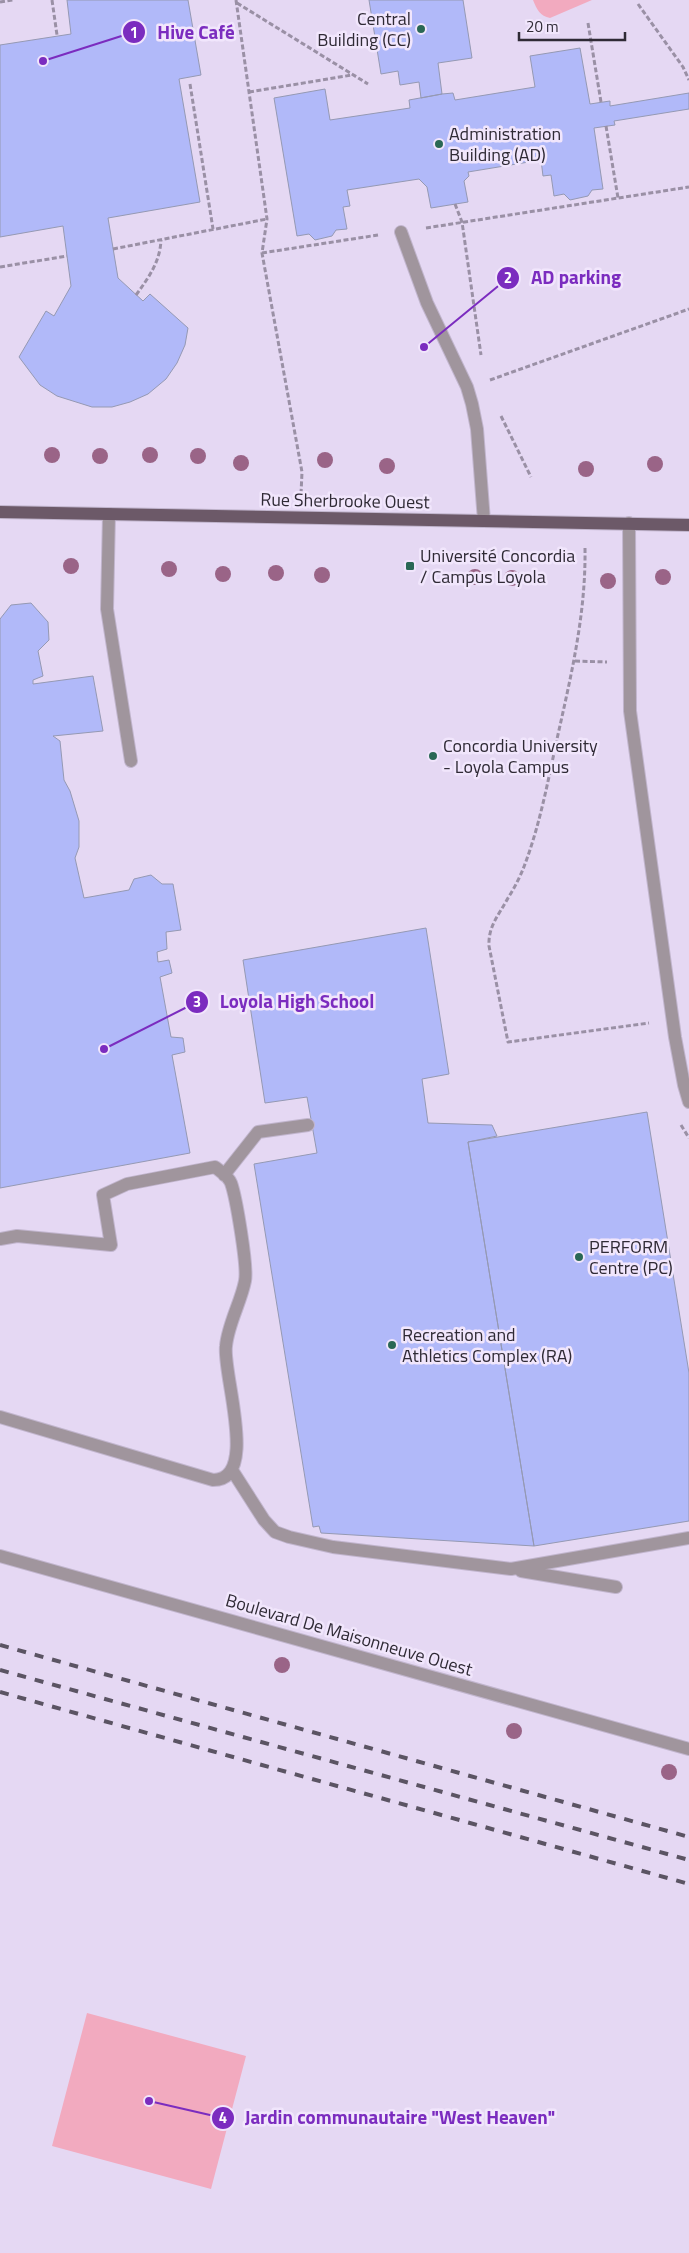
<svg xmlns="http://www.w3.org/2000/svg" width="689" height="2253" font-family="'Titillium Web',sans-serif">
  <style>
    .green { fill: #f2aabf }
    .building { fill: #b1b9f9; stroke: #9599b3 }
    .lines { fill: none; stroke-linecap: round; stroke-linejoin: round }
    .minor-casing { stroke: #c1b5cd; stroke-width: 14 }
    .major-casing { stroke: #c1b5cd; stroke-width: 14 }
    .path { stroke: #9a90a5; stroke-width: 3; stroke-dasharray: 5 2.5; stroke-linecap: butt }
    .minor { stroke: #a0959d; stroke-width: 12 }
    .major { stroke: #6c5968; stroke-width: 12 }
    .rail { stroke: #5b5463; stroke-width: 4; stroke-dasharray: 9 9; stroke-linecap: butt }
    .tree { fill: #9a6487 }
    .poi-dot { fill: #2a6855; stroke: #f1e6fc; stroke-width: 2 }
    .labels { text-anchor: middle; stroke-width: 5; stroke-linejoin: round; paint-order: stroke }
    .poi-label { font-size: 18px; fill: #2f2a35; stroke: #f1e6fc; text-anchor: start }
    .street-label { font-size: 18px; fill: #2f2a35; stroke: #f1e6fc }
    .leader { fill: none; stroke: #7b2cbf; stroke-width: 2 }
    .callout-dot { fill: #7b2cbf; stroke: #f1e6fc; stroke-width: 2 }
    .mark-label { font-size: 15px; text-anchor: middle; font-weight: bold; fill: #fff }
    .callout-label { font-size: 19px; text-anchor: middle; font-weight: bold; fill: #7b2cbf; stroke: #f1e6fc; stroke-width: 5; stroke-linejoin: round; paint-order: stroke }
  </style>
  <rect width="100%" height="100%" fill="#e5d8f3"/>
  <path class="green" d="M533 0H592L550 18C540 16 537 10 533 0Z
    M87 2013 246 2056 211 2189 52 2146Z"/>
  <path class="building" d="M67 0H188L201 75 179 79 200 202 108 218 118 278 143 301 150 294 188 328 185 345 177 363 166 379 148 394 130 402 112 407H92L57 396 40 385 19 357 46 311 54 316 71 286 63 226 0 237V45L71 34Z
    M369 0H463L472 58 438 63 442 94 421 98 419 82 400 85 398 71 381 74Z
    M580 48 590 104 610 101V106L689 93V109L614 121 615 125 594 128 603 189 592 190 588 196 570 200 564 194 554 196 551 175 543 176 541 160 468 172 469 176 464 181 468 202 431 208 427 187 419 179 347 190 350 206 343 207 347 229 336 230 332 236 315 240 309 234 297 236 274 98 325 89 330 120 410 108 409 100 442 94 453 93 455 100 535 87 530 56Z
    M31 603 48 622 49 640 38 651 43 676 33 680V684L93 676 103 731 53 736 60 741 64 780 70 791 79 821V847L75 858 84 898 129 890 134 879 151 875 162 884H173L181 930 166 932 167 949 157 952 158 962 169 960 172 973 160 977 171 1037 183 1038 185 1052 172 1055 190 1153 0 1188V619L11 605Z
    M426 928 449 1074 422 1079 428 1123 492 1125 497 1136 468 1142 534 1546 321 1533 319 1526 313 1527 254 1164 317 1153 307 1097 265 1103 243 960Z
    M647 1112 689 1373V1521L534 1546 468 1142Z"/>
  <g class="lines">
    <defs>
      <path id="minor" d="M401 232 427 303 467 387 472 404 477 429 484 521
        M109 514 107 609 131 761
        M629 523 630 711 675 1037 684 1085 689 1102
        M224 1175 258 1132 308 1125
        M0 1239 17 1236 111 1245 103 1195 127 1184 215 1167C220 1171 229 1177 231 1183 236 1197 248 1267 245 1281 241 1302 228 1324 226 1346 222 1373 260 1480 213 1480L0 1417
        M232 1470 264 1520 275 1532 289 1537 333 1547 511 1569 689 1538
        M0 1556 689 1749
        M521 1571 616 1587"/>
      <path id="major" d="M0 512 689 525"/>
    </defs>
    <use href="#minor" class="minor-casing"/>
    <use href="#major" class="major-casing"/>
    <path class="path" d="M52 0 57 35
      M236 0 267 219 262 253 302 472 301 494
      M0 2 13 0
      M237 3 368 84
      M638 4 683 67 689 80
      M588 23 601 102
      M190 84 213 229
      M249 92 352 75
      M606 126 618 198
      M455 204 462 222 481 355
      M426 228 689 187
      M113 249 267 219
      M262 253 378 235
      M0 267 67 256
      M136 295C149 277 160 262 161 240
      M490 380 689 309
      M501 416 531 477
      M585 548C586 614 571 676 557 739 548 781 540 824 525 864 521 875 515 887 508 898 499 915 488 926 489 946L508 1042 649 1023
      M575 661 607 662
      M681 1125 689 1138"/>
    <use href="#minor" class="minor"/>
    <use href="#major" class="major"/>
    <path class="rail" d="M0 1645 689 1837
      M0 1670 689 1860
      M0 1692 689 1884"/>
  </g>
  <g class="tree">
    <circle cx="52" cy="455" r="8"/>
    <circle cx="150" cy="455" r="8"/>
    <circle cx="100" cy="456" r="8"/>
    <circle cx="198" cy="456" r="8"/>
    <circle cx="325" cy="460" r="8"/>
    <circle cx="241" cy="463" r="8"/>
    <circle cx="655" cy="464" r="8"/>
    <circle cx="387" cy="466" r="8"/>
    <circle cx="586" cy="469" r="8"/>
    <circle cx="71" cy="566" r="8"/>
    <circle cx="169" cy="569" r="8"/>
    <circle cx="276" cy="573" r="8"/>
    <circle cx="223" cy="574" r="8"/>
    <circle cx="322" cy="575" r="8"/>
    <circle cx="475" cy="577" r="8"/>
    <circle cx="663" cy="577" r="8"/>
    <circle cx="512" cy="578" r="8"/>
    <circle cx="608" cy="581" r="8"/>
    <circle cx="282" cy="1665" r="8"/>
    <circle cx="514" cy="1731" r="8"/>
    <circle cx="669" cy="1772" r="8"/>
  </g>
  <g class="poi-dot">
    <circle cx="421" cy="29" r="5"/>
    <circle cx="439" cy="144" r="5"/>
    <rect x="405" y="561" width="10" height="10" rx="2.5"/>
    <circle cx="433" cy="756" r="5"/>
    <circle cx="579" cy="1257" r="5"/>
    <circle cx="392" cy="1345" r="5"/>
  </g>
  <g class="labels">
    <g class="poi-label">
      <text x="411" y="25" text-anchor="end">Central<tspan x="411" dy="21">Building (CC)</tspan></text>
      <text x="449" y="140">Administration<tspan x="449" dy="21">Building (AD)</tspan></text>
      <text x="420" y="562">Université Concordia<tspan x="420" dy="21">/ Campus Loyola</tspan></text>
      <text x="443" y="752">Concordia University<tspan x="443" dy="21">- Loyola Campus</tspan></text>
      <text x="589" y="1253">PERFORM<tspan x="589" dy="21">Centre (PC)</tspan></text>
      <text x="402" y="1341">Recreation and<tspan x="402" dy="21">Athletics Complex (RA)</tspan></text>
    </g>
    <g class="street-label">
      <text transform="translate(345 501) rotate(1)" y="6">Rue Sherbrooke Ouest</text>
      <text transform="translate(349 1635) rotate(16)" y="6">Boulevard De Maisonneuve Ouest</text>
    </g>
  </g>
  <path class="leader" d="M43 61L134 32M424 347L508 278M104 1049L197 1002M149 2101L223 2118"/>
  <g class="callout-dot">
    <circle cx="43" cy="61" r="5"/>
    <circle cx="424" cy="347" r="5"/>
    <circle cx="104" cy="1049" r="5"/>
    <circle cx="149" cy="2101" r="5"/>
    <circle cx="134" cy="32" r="12"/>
    <circle cx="508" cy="278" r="12"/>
    <circle cx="197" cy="1002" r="12"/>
    <circle cx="223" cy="2118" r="12"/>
  </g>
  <g class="mark-label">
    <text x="134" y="38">1</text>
    <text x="508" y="283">2</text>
    <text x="197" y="1007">3</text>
    <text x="223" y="2123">4</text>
  </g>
  <g class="callout-label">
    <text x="196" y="39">Hive Café</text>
    <text x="576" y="284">AD parking</text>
    <text x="297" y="1008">Loyola High School</text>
    <text x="400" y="2124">Jardin communautaire "West Heaven"</text>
  </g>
  <path d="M519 32v8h106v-8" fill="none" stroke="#2f2a35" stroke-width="2.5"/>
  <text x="526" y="32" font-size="15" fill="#2f2a35" stroke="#f1e6fc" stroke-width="4" paint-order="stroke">20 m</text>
</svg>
